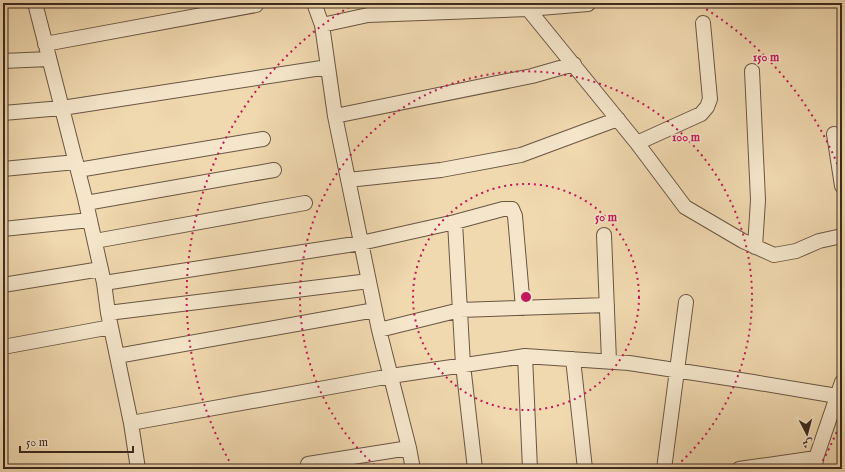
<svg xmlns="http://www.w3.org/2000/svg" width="845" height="472" font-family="'IM FELL English',Amiri,serif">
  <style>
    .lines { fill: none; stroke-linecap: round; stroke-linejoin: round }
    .street-casing { stroke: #695643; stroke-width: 16 }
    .street { stroke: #f5e6cb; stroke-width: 14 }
    .ring { fill: none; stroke: #c2185b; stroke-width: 2; stroke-dasharray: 2 4 }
    .centre { fill: #c2185b; stroke: #f5e6cb; stroke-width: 2 }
    .ring-label { font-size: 12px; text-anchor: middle; font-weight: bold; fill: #c2185b; stroke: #f5e6cb; stroke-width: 3; stroke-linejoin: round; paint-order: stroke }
  </style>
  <rect width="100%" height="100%" fill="#f0d8af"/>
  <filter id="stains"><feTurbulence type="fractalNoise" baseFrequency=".005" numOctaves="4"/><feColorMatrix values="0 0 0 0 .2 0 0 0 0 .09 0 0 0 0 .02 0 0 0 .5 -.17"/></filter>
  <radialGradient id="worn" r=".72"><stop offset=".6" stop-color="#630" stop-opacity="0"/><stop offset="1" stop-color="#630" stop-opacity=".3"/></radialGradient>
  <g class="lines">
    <defs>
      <path id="street" d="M35 3 85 198 104 283 108 313 131 423 138 469
        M314 3 322 25 335 116 379 330 409 448 413 469
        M528 3V9L637 143 685 207 743 241 774 255 796 251 819 241 842 236
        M322 25 368 15 528 9 588 4
        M45 44 256 5
        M3 61 49 59
        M752 71 758 200 755 247
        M3 113 62 108 328 67
        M335 116 532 76 574 64
        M834 134 842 186
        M637 143 701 114 707 107 710 99 703 23
        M3 169 76 162
        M78 170 263 139
        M348 180 441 170 521 155 618 119
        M86 203 274 170
        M455 222 463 365 475 469
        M3 229 90 220
        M604 235 609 361
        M95 241 305 203
        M104 283 361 243 455 222 503 209H512L515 216 523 308
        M3 285 101 269
        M108 313 369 281
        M379 330 460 310 607 305
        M3 347 111 327
        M117 356 375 310
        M525 356 530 469
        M573 359 585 469
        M131 423 391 376 525 356 629 363 753 382 837 396
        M308 464 409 448
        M664 469 686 302
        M739 469 816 458
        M815 469 816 458 842 382"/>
    </defs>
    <use href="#street" class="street-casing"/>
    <use href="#street" class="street"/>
  </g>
  <g class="ring">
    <circle cx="526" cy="297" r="113"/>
    <path d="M379 469A226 226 0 1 1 673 469"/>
    <path d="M841 421A339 339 0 0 1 820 466M232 466A339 339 0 0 1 356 3M696 3A339 339 0 0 1 841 173"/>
  </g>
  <circle cx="526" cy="297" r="6" class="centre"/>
  <g class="ring-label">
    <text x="766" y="61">150 m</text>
    <text x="686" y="141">100 m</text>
    <text x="606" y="221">50 m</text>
  </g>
  <rect width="845" height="472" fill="none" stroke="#f0d8af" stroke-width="16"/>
  <rect x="4" y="4" width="837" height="464" fill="none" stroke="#3c2a1f" stroke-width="2"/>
  <rect x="8" y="8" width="829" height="456" fill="none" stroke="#3c2a1f"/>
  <g transform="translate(807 434) rotate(174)" stroke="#f5e6cb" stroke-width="3" paint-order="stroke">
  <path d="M0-3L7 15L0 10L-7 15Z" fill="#3c2a1f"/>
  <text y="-6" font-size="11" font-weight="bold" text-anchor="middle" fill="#3c2a1f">ش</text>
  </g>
  <path d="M20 446v6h113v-6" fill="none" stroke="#3c2a1f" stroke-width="2"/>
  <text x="26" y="446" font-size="12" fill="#3c2a1f" stroke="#f5e6cb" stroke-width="3" paint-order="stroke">50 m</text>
  <rect width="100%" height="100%" filter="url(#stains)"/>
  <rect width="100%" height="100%" fill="url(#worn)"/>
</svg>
